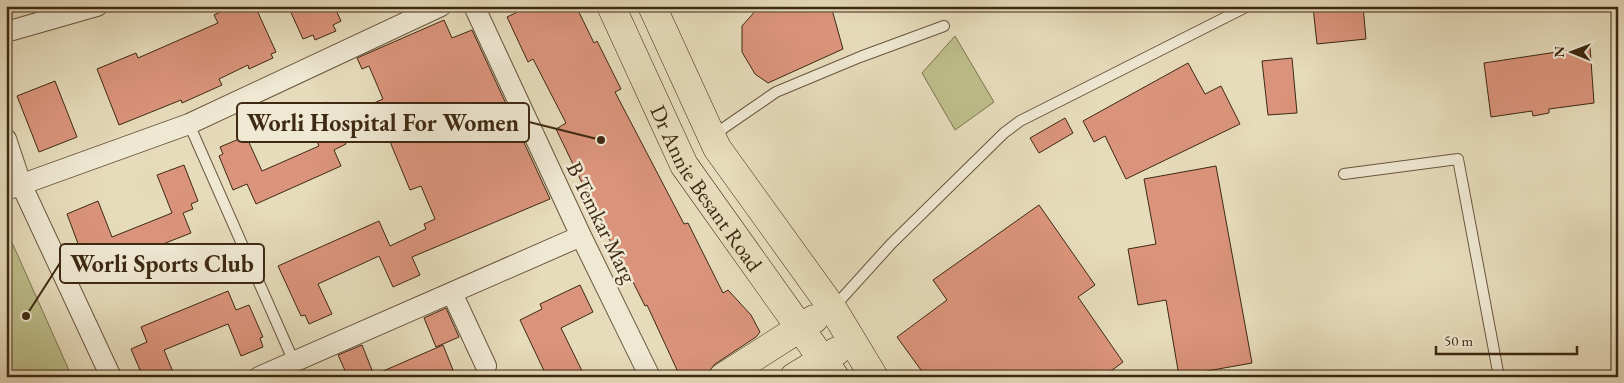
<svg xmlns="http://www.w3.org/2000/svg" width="1624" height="383" font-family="'EB Garamond',serif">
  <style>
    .green { fill: #bdbe8b; stroke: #7e744f }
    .building { fill: #da947b; stroke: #3e2913 }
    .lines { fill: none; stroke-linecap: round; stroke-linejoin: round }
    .lane-casing { stroke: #68563d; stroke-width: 12 }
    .street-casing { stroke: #68563d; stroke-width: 22 }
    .primary-casing { stroke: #3e2913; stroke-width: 29 }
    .lane { stroke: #efe8d3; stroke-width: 10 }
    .street { stroke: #efe8d3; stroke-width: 20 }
    .primary { stroke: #e6dbbb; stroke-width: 28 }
    .labels { text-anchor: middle; stroke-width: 5; stroke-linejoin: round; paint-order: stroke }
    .street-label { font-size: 22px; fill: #3e2913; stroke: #efe8d3 }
    .leader { fill: none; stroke: #3e2913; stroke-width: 2 }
    .callout-dot { fill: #3e2913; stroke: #efe8d3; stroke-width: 2 }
    .callout { fill: #efe8d3; stroke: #3e2913; stroke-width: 2 }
    .callout-label { font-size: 24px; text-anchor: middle; font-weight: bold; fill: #3e2913 }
  </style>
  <rect width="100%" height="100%" fill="#e6dbbb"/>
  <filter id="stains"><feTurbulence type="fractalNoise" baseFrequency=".004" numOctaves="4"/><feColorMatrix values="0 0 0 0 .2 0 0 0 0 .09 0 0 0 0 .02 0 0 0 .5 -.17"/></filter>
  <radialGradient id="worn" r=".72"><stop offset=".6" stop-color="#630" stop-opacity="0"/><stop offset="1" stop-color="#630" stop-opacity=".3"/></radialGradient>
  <path class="green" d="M955 36 994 102 955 130 922 73Z
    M6 229 72 377H6Z"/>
  <path class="building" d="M233 6H255L276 52 271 54 273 58 249 69 248 65 219 79 222 85 182 103 181 100 119 125 97 69 136 53 138 58 218 23 214 15Z
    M288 6H334L341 21 333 25 336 31 315 40 313 35 303 39Z
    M530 6H576L594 43 597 41 621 89 615 92 684 224 688 223 723 293 728 290 751 315 760 332 756 337 715 364 708 373 702 377 678 372 647 305 645 306 616 248 614 249 556 129 566 123 533 59 528 62 507 17Z
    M776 6H831L843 49 768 83 755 74 742 52V26L758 8Z
    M1363 6 1366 39 1317 44 1313 7Z
    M444 20 452 38 472 30 550 199 412 257 420 275 393 287 379 256 318 284 332 314 309 324 305 315 301 316 278 266 379 221 390 246 426 229 424 224 435 219 421 186 410 190 374 103 383 99 369 66 362 69 357 58Z
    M1590 47 1594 103 1549 109V113L1533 116 1532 111 1491 117 1484 63Z
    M1292 58 1297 113 1268 115 1262 61Z
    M1188 63 1205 94 1221 86 1240 124 1126 179 1105 136 1094 142 1083 121Z
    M55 81 77 137 39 152 17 96Z
    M327 102 346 144 334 150 341 166 256 204 247 184 233 190 219 156 223 154 220 147 246 136 262 171 319 146 304 113Z
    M1065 118 1073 133 1039 153 1030 138Z
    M184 165 198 201 191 204 193 209 183 213 191 233 107 266 99 249 90 252 88 246 80 249 67 214 98 201 112 237 172 213 157 175Z
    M1216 166 1252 363 1179 376 1166 300 1138 305 1128 249 1156 244 1144 179Z
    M1039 205 1095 285 1078 297 1123 362 1103 377H926L897 337 947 300 933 280Z
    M580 285 593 312 561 328 585 377H547L520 320 542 309 540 304Z
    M228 291 236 310 249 305 263 337 260 338 263 347 241 356 228 324 164 350 175 377H143L131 349 147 342 141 327Z
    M446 308 459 337 436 347 424 318Z
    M362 345 374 375 443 345 453 370 438 377H348L338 355Z"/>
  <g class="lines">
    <defs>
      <path id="lane" d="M189 124 294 362
        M712 136 776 92 860 57 944 26
        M1344 174 1458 159 1499 377
        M834 307 891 244 1004 133 1020 121 1248 6"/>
      <path id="street" d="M474 6 581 236 650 377
        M6 32 97 6
        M6 139 21 184 111 377
        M6 190 189 124 441 6
        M452 293 486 366
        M259 377 581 236"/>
      <g id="primary">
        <path id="s1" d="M611 6 684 165 835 377"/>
        <path d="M652 6 717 148 833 309 874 377"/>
        <path d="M723 377 814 319"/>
        <path d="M794 377 837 351"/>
      </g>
    </defs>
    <use href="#lane" class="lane-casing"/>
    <use href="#street" class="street-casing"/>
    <use href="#primary" class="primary-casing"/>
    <use href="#lane" class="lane"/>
    <use href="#street" class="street"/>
    <use href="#primary" class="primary"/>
  </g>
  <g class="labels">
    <g class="street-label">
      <text dy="8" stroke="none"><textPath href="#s1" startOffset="206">Dr Annie Besant Road</textPath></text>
      <text transform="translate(602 222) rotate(64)" y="8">B Temkar Marg</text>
    </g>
  </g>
  <path class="leader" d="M601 140L529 122M26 316L60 263"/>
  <g class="callout-dot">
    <circle cx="601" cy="140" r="5"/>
    <circle cx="26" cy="316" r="5"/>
  </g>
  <g class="callout">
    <rect x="237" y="103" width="292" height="39" rx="5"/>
    <rect x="60" y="244" width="204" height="39" rx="5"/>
  </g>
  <g class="callout-label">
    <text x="383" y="131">Worli Hospital For Women</text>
    <text x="162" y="272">Worli Sports Club</text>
  </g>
  <rect width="1624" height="383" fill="none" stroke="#e6dbbb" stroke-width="25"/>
  <rect x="8" y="8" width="1609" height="368" fill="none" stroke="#3e2913" stroke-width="2.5"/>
  <rect x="12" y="12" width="1599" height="358" fill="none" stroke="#3e2913"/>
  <g transform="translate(1572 52) rotate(271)" stroke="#efe8d3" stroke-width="4" paint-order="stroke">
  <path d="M0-4L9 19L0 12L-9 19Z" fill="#3e2913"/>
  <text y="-8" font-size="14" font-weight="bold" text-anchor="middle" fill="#3e2913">N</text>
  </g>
  <path d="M1436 346v8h141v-8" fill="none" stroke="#3e2913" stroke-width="2.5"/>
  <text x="1444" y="346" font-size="15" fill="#3e2913" stroke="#efe8d3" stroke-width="4" paint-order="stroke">50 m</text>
  <rect width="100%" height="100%" filter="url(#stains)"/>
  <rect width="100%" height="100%" fill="url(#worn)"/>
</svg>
